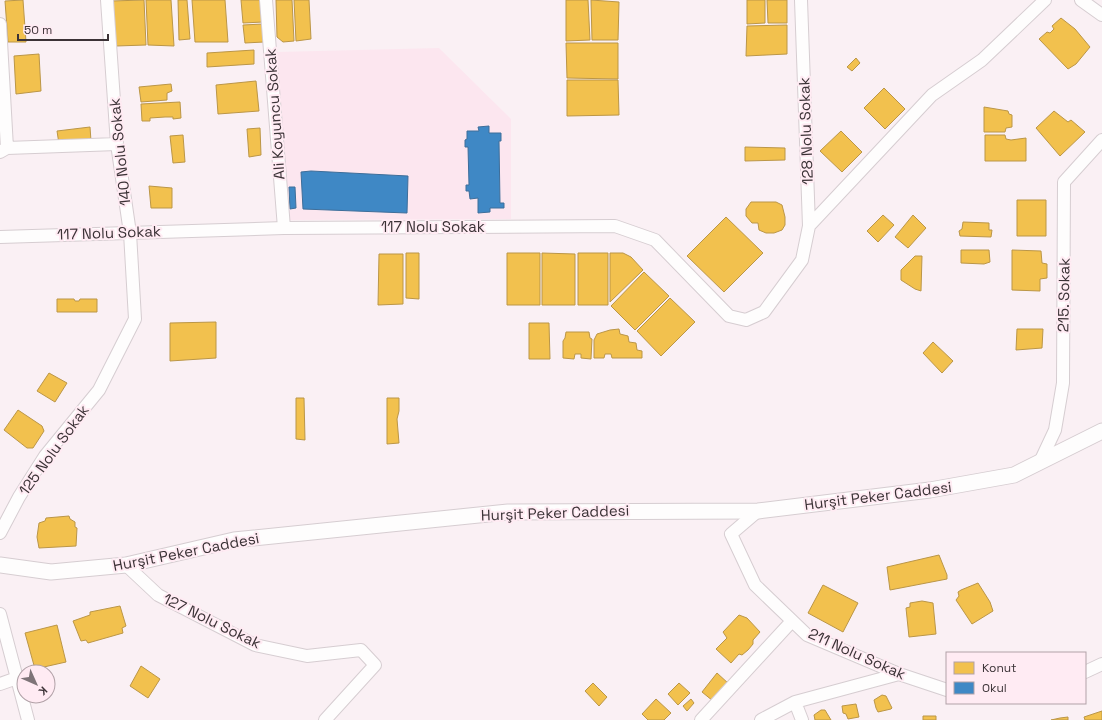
<svg xmlns="http://www.w3.org/2000/svg" width="1102" height="720" font-family="'Space Grotesk',sans-serif">
  <style>
    .built { fill: #fce6ef }
    .homes { fill: #f2c14e; stroke: #bb9647 }
    .schools { fill: #3f88c5; stroke: #3e6e9a }
    .lines { fill: none; stroke-linecap: round; stroke-linejoin: round }
    .minor-casing { stroke: #d6cdd1; stroke-width: 14 }
    .tertiary-casing { stroke: #d6cdd1; stroke-width: 17 }
    .minor { stroke: #fefdfd; stroke-width: 12 }
    .tertiary { stroke: #fefdfd; stroke-width: 15 }
    .labels { text-anchor: middle; stroke-width: 4; stroke-linejoin: round; paint-order: stroke }
    .street-label { font-size: 15px; fill: #3b3236; stroke: #ffebf3 }
  </style>
  <rect width="100%" height="100%" fill="#faf0f4"/>
  <path class="built" d="M439 48 511 119V219L288 220 277 52Z"/>
  <path class="homes" d="M23 0 26 42H8L5 1Z
    M144 0 146 45 116 46 111 1Z
    M146 0H171L174 46 148 45Z
    M178 0H187L190 39 179 40Z
    M192 0H225L228 42H195Z
    M241 0H261L263 22 243 23Z
    M276 0H292L294 41 283 42 277 37Z
    M294 0H309L311 39 296 41Z
    M566 0H588L590 40 566 41Z
    M591 0 619 2 618 40H592Z
    M747 0H765V23L747 24Z
    M767 0H787V23H768Z
    M1061 18 1075 29 1090 47 1076 64 1068 69 1039 39 1047 32 1050 33 1054 29 1052 26Z
    M263 24 264 42 245 43 243 25Z
    M787 25V54L746 56 747 26Z
    M566 43H618V79L567 78Z
    M254 50V64L207 67V53Z
    M39 54 41 91 16 94 14 56Z
    M856 58 860 63 852 71 847 67Z
    M567 80H618L619 115 567 116Z
    M256 81 259 111 218 114 216 85Z
    M171 84 172 91 167 93V100L141 102 139 87Z
    M884 88 905 109 885 129 864 108Z
    M180 102 181 118 173 119V117H165L150 118V121H142L141 104Z
    M984 107 1008 111 1009 114 1012 115V127L1006 128 1005 132H984Z
    M1054 111 1068 122 1071 120 1085 132 1060 156 1036 128Z
    M90 127 91 141 59 144 57 131Z
    M260 128 261 155 249 157 247 129Z
    M841 131 862 152 842 172 820 151Z
    M183 135 185 162 173 163 170 136Z
    M985 135H1005L1006 139 1011 140 1026 138V161H985Z
    M745 147 785 148V160L745 161Z
    M149 186 172 188V208H151Z
    M1017 200H1046V236H1017Z
    M751 202H776L782 205 785 217V225L782 230 774 233H766L759 230 758 223H752L746 216V209Z
    M883 215 894 225 878 242 867 231Z
    M913 215 926 228 908 248 895 237Z
    M726 217 763 253 724 292 687 256Z
    M963 222 989 223V230H992L991 237 960 236 959 231 962 229Z
    M961 250H989L990 262 984 264 961 263Z
    M1012 250 1041 251 1042 263 1047 264V278L1040 279V291L1012 290Z
    M406 253H419V299L406 298Z
    M507 253H540V305H507Z
    M542 253 575 254V305H542Z
    M578 253H608V305H578Z
    M610 253H623L631 257 643 270 610 302Z
    M379 254H403V304L378 305Z
    M915 256H922L921 291 915 289 901 280V270Z
    M644 272 669 296 635 330 611 306Z
    M670 298 695 322 661 356 637 331Z
    M57 299H74L75 301H79L80 299H97V312H57Z
    M216 322V358L170 361V323Z
    M529 323H549L550 359H529Z
    M619 329 620 334 628 336 629 342 636 343 637 350 642 351V358H612L611 354H605L604 358H594V340L597 334 610 330Z
    M1017 329H1043L1042 348 1016 350Z
    M566 332H589L590 338 592 339 591 359 581 358V354H575L574 359 563 358V341L565 338Z
    M933 342 953 361 942 373 923 353Z
    M49 373 67 383 55 402 37 391Z
    M296 398H304L305 440 296 439Z
    M387 398H399V411L397 419 399 443 387 444Z
    M18 410 42 426 44 431 33 448H27L4 430Z
    M69 516 70 519 75 522V527L77 528 76 546 39 548 37 537 39 523 45 521 46 518Z
    M939 555 947 575V579L890 590 887 567Z
    M978 583 990 602 993 611 972 624 956 600 959 596 958 592 961 590Z
    M823 585 858 603 843 632 808 613Z
    M922 601 933 603 936 634 909 637 906 608 910 607V603Z
    M120 606 126 626 122 628 123 633 88 643 86 640 81 641 73 621 90 615V612Z
    M739 615 747 618 760 632 753 640V644L748 650 742 655 739 654 731 663 716 649 727 638 723 632Z
    M57 625 66 662 35 669 25 633Z
    M141 666 160 679 148 698 130 686Z
    M717 673 729 684 713 701 702 692Z
    M593 683 607 697 599 706 585 691Z
    M679 683 690 693 678 705 668 694Z
    M882 695 886 696 892 708 891 709 878 712 876 708 874 700Z
    M656 699 671 713 664 720H648L642 714Z
    M691 699 694 703 687 711 683 706Z
    M856 704 859 717 848 719 846 714 843 713 842 706Z
    M821 710H825L831 720H815L814 715Z
    M1102 711V720H1085L1084 717Z
    M923 716H936V720H923Z
    M1068 717V720H1051L1060 718Z"/>
  <path class="schools" d="M489 126V133H501V141H499L500 203H504V208H490V212L478 213V198L470 199 469 191H466V185H469L468 147H465V140L467 139V131H479L478 127Z
    M311 171 408 176 407 213 303 209 301 172Z
    M289 187H295L296 208 290 209Z"/>
  <g class="lines">
    <defs>
      <path id="minor" d="M266 0 284 228
        M1081 0 1102 15
        M0 24 7 148 0 152
        M7 148 117 144
        M809 226 932 95 982 60 1045 0
        M0 237 284 228 615 226 655 240 729 316 746 320 764 312 802 260 809 226 801 0
        M1040 462 1055 430 1063 383 1064 182 1102 140
        M758 511 731 534 755 585 807 635 899 674 947 690
        M0 533 19 497 45 456 99 390 135 319 130 233 117 144 107 0
        M126 565 158 595 255 645 307 656 361 650 375 665 325 720
        M0 614 28 720
        M1085 672 1102 664
        M0 684 17 678
        M795 702 802 720
        M701 720 792 621
        M761 720 795 702 899 674"/>
      <path id="tertiary" d="M0 565 51 572 126 565 234 540 508 512 758 511 930 490 1014 475 1102 431"/>
    </defs>
    <use href="#minor" class="minor-casing"/>
    <use href="#tertiary" class="tertiary-casing"/>
    <use href="#minor" class="minor"/>
    <use href="#tertiary" class="tertiary"/>
  </g>
  <g class="labels">
    <g class="street-label">
      <text transform="translate(275 114) rotate(-94)" y="5">Ali Koyuncu Sokak</text>
      <text transform="translate(806 131) rotate(-92)" y="5">128 Nolu Sokak</text>
      <text transform="translate(120 152) rotate(-96)" y="5">140 Nolu Sokak</text>
      <text x="433" y="232">117 Nolu Sokak</text>
      <text transform="translate(109 233) rotate(-2)" y="5">117 Nolu Sokak</text>
      <text transform="translate(1064 295) rotate(-89)" y="5">215. Sokak</text>
      <text transform="translate(54 450) rotate(-54)" y="5">125 Nolu Sokak</text>
      <text transform="translate(878 496) rotate(-7)" y="5">Hurşit Peker Caddesi</text>
      <text transform="translate(555 513) rotate(-2)" y="5">Hurşit Peker Caddesi</text>
      <text transform="translate(186 552) rotate(-11)" y="5">Hurşit Peker Caddesi</text>
      <text transform="translate(212 621) rotate(26)" y="5">127 Nolu Sokak</text>
      <text transform="translate(857 654) rotate(24)" y="5">211 Nolu Sokak</text>
    </g>
  </g>
  <rect x="946" y="652" width="140" height="52" fill="#ffebf3" stroke="#b1a1a7"/>
  <rect x="954" y="662" width="20" height="12" fill="#f2c14e" stroke="#b1a1a7"/>
  <text x="982" y="672" font-size="12" fill="#3b3236">Konut</text>
  <rect x="954" y="682" width="20" height="12" fill="#3f88c5" stroke="#b1a1a7"/>
  <text x="982" y="692" font-size="12" fill="#3b3236">Okul</text>
  <g transform="translate(36 684) rotate(135)"><circle r="19" fill="#ffebf3" stroke="#b1a1a7"/>
  <path d="M0-3L7 15L0 10L-7 15Z" fill="#7e7478"/>
  <text y="-6" font-size="11" font-weight="bold" text-anchor="middle" fill="#3b3236">K</text>
  </g>
  <path d="M18 34v6h90v-6" fill="none" stroke="#3b3236" stroke-width="2"/>
  <text x="24" y="34" font-size="12" fill="#3b3236" stroke="#ffebf3" stroke-width="3" paint-order="stroke">50 m</text>
</svg>
